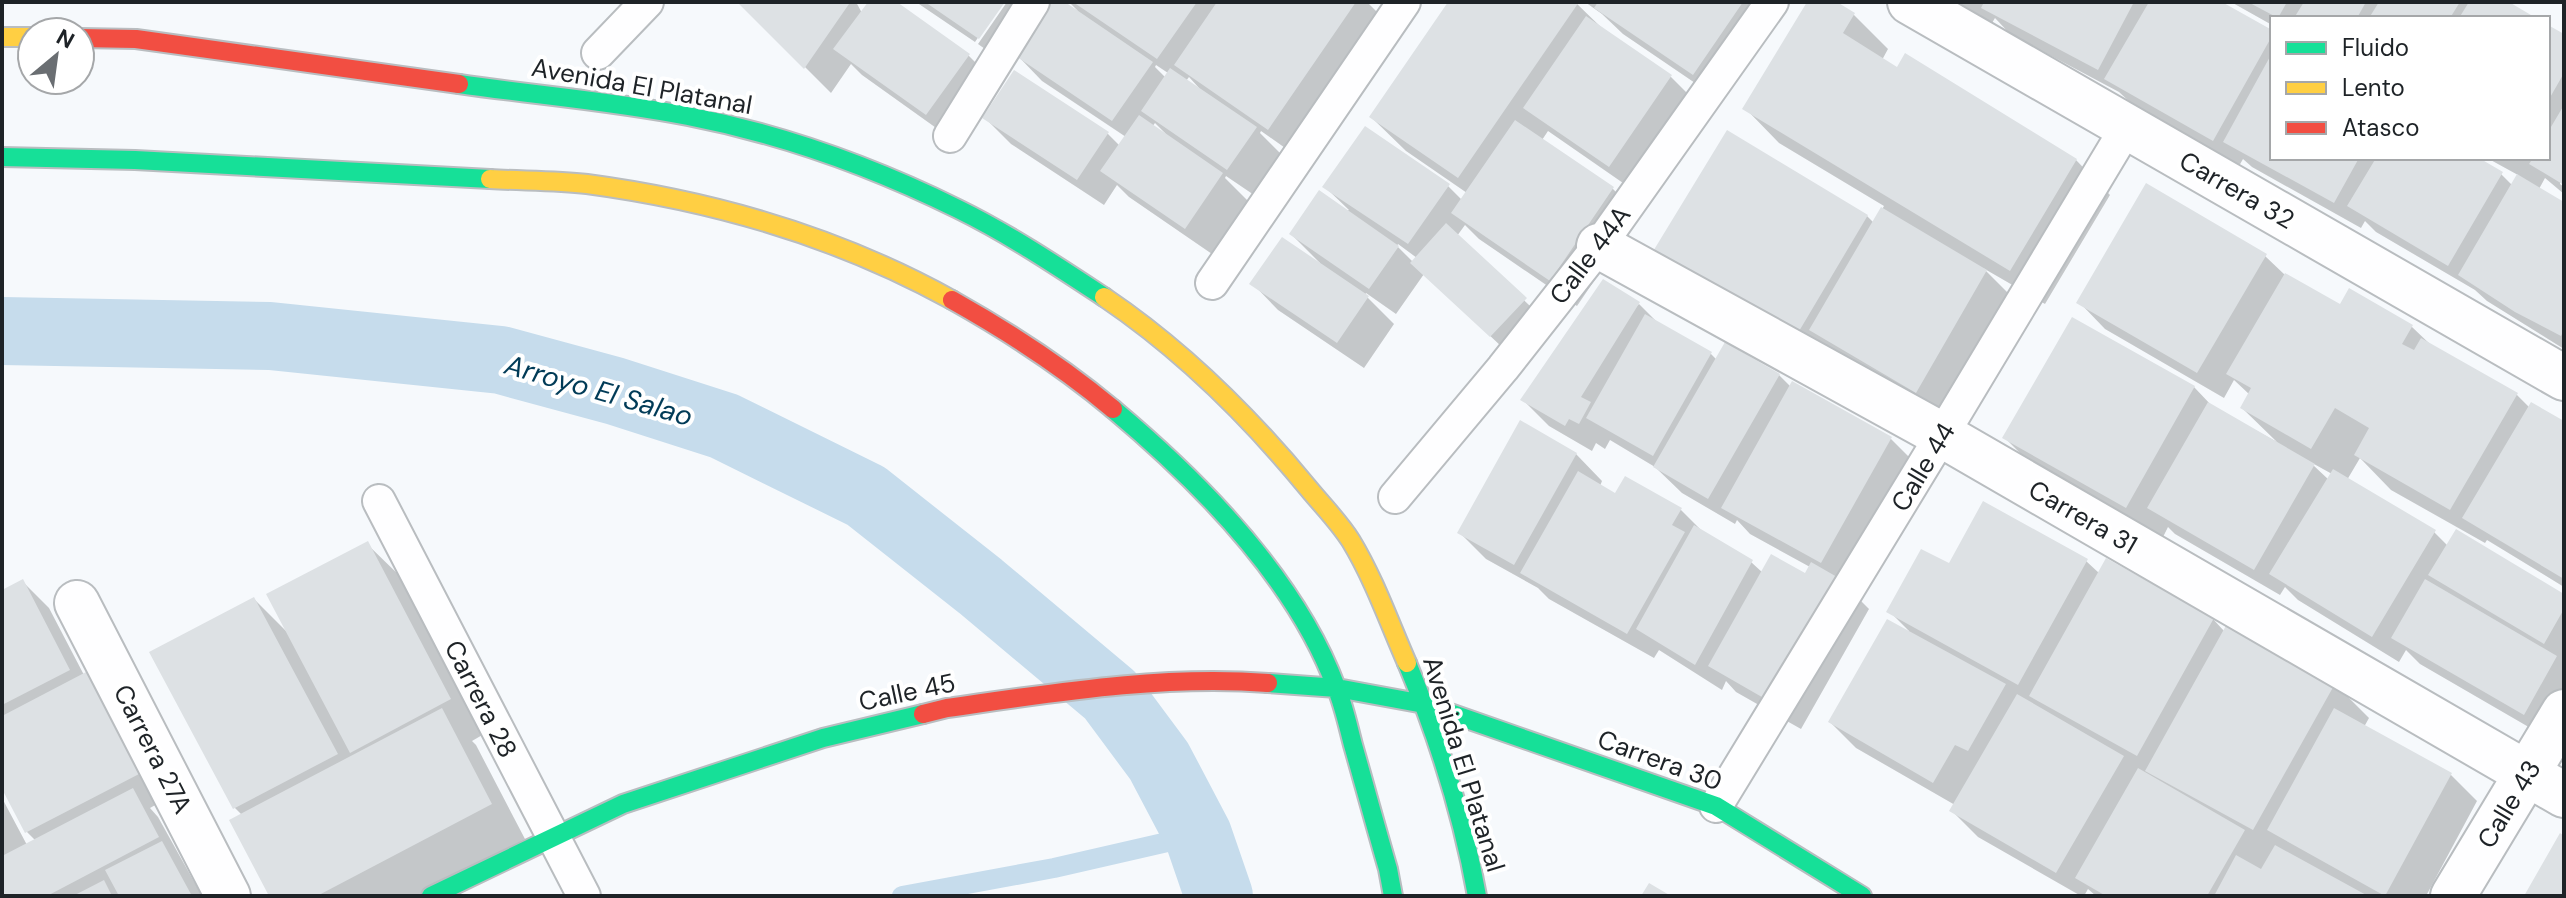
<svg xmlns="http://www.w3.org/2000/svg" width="2566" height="898" font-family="'DM Sans',sans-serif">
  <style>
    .shadow { fill: #0003; fill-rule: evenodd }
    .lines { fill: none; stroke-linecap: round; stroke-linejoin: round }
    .stream { stroke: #c6dcec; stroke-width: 20 }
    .canal { stroke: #c6dcec; stroke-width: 68 }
    .building { fill: #dde1e4 }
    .lane-casing { stroke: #b9bdc0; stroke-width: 36 }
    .street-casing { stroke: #b9bdc0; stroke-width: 48 }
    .fast-casing { stroke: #b9bdc0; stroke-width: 22 }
    .slow-casing { stroke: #b9bdc0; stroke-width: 22 }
    .jam-casing { stroke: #b9bdc0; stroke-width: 22 }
    .lane { stroke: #fefeff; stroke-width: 32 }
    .street { stroke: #fefeff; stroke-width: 44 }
    .fast { stroke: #16e098; stroke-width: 18 }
    .slow { stroke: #ffcf43; stroke-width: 18 }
    .jam { stroke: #f24e42; stroke-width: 18 }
    .labels { text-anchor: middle; stroke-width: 8; stroke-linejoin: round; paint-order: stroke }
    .street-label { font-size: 26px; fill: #1e2327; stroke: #fff }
    .water-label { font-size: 28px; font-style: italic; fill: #013b57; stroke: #fff }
  </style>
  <rect width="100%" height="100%" fill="#f6f9fc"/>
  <path class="shadow" d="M740 2H856L862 13 871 2H894L968 55 995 82 953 140 862 75 851 64 831 93Z
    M916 2H1002L975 42Z
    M1007 2H1061L1078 11 1069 2H1367L1387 22 1295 155 1261 131 1260 133 1282 155 1254 195 1226 176 1225 178 1248 201 1212 254 1129 197 1117 185 1104 205 1011 144 985 118 1014 72 1108 134 1120 146 1126 137 1042 81 1014 52 1006 64 978 44ZM1156 65 1168 73 1166 78 1155 67ZM1189 77 1199 88 1198 89 1186 81ZM1155 123 1166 134 1152 127Z
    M1450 2H1575L1606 32 1671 77 1697 103 1636 192 1548 131 1542 140 1613 189 1639 215 1577 306 1479 239 1465 225 1457 236 1551 326 1518 362 1424 274 1396 314 1366 293 1365 295 1394 324 1364 368 1278 310 1252 283 1320 263 1291 234 1349 210 1325 187 1448 186 1462 200 1467 193 1406 151 1371 117ZM1398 244 1417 258 1413 262 1397 246Z
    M1585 2H1761L1720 100 1623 34 1602 14Z
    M1809 2H1833L1854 15 1888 49 1882 60 2076 160 2110 195 2045 304 1983 268 2013 298 1942 418 1689 287 1867 216 1874 223 1884 206 1779 143 1745 108Z
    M1934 2H2218L2272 33V158H2475L2501 174 2512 185 2518 175 2487 158H2548V27L2564 36V182L2560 180V184L2564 187V194L2545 178 2539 189 2564 204V349L2487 301 2475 290 2376 232 2365 221 2361 228 2252 167 2243 159 2239 166 2133 105 2119 92 2010 34 1995 18 1986 33Z
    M2231 2H2505L2532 18H2272V25Z
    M2265 256 2285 275 2340 307 2412 327 2432 346 2517 395 2530 408 2564 424V587L2487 540 2485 543 2391 490 2360 458 2347 480 2434 532 2448 546 2564 596V717L2551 740 2420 664 2406 650 2399 662 2298 600 2285 587 2280 595 2175 534 2168 527 2161 541 2039 472 2005 438 2194 387 2213 407 2277 442 2242 408 2250 395 2234 380 2224 398 2105 329 2079 302ZM2314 464 2332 474 2329 480 2313 465Z
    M1639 304 1659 324 1711 354 1717 360 1779 375 1791 387 1891 439 1917 465 1848 588 1869 609 1801 729 1736 692 1726 681 1722 690 1659 650 1654 658 1549 599 1538 588 1486 559 1459 532 1576 454 1602 481 1600 486 1616 495 1681 510 1704 533 1751 562 1763 573 1805 575 1810 567 1750 534 1737 520 1735 524 1682 493 1655 467 1610 440 1605 449 1596 443 1592 451 1549 426 1523 400Z
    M367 544 402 578 484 734 472 741 476 745 525 839 416 896H271L242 815 234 807 254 599 287 632Z
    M2086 561 2099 573 2213 619 2224 631 2334 683 2369 718 2364 727 2451 775 2477 801 2426 896H2096L2088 889 2084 896H2081L1978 837 1952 811 1955 805 1856 748 1830 722 1909 631 1889 611 1950 566Z
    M23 582 49 608 84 675 166 799 150 808 158 817 202 896H2V798L27 845 36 841 27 832 2 785V593Z"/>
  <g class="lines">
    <path class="stream" d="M902 896 1054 868 1198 835"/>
    <path class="canal" d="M2 331 270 336 501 360 615 391 724 426 866 496 980 586 1110 695 1159 761 1198 835 1219 896"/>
  </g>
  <path class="building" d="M737 2H847L849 4 804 69Z
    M868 2H897L970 54 926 115 833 49Z
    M925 2H1005L979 39Z
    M1049 2H1065L1153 62 1112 121 1014 55Z
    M1073 2H1197L1157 59Z
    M1217 2H1356L1268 130 1174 65Z
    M1448 2H1579L1458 178 1369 117Z
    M1598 2H1743L1693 75 1594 8Z
    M1807 2H1837L1855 13 1843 33 1897 67 1905 53 2077 159 2010 271 1742 109Z
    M1984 2H2134L2098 70 1981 8Z
    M2149 2H2222L2272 30V36L2213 141 2104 79Z
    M2248 2H2287L2278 18Z
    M2304 2H2366L2357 18H2294Z
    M2379 2H2460L2450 18H2369Z
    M2469 2H2509L2536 18H2459Z
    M1586 16 1672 75 1609 167 1523 108Z
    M2548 25 2564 34V73L2548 101Z
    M2272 53V158H2359L2334 203 2223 142Z
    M1170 68 1257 127 1227 170 1141 111Z
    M1014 70 1109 132 1077 180 982 118Z
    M2564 105V185L2529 164 2533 158H2548V132Z
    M1139 115 1223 173 1185 229 1100 171Z
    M1515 120 1614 187 1550 281 1451 213Z
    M1365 126 1450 184 1408 244 1322 187Z
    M1727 130 1868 215 1795 338 1652 253Z
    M2376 158H2479L2503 172 2448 266 2347 206Z
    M2517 174 2564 202V330L2561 336 2515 312 2458 275Z
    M2146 183 2267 254 2197 373 2076 303Z
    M1319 190 1399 246 1369 289 1289 234Z
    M1881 207 1987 270 1916 393 1809 330Z
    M1446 223 1527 298 1490 337 1410 263Z
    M1282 237 1369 296 1337 343 1249 284Z
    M2285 273 2340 304 2349 288 2413 325 2402 344 2414 350 2421 338 2518 393 2450 510 2354 455 2369 428 2335 408 2311 449 2240 408 2251 388 2226 374Z
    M1603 279 1640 302 1581 397 1591 402 1579 424 1569 419 1565 426 1520 400Z
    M1645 314 1712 352 1653 456 1586 418Z
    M2072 317 2195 386 2126 508 2002 438Z
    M1725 342 1780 374 1708 499 1653 467Z
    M1792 381 1892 437 1821 563 1721 508Z
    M2208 402 2315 464 2254 570 2147 508Z
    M2531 402 2564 421V579L2462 518Z
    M1520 420 1577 453 1514 565 1457 533Z
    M2333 469 2436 530 2372 637 2269 574Z
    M1578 471 1615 493 1625 476 1682 508 1672 525 1685 532 1627 634 1520 573Z
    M1983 501 2088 559 2018 685 1886 612 1921 549 1949 563Z
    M1694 525 1753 560 1695 665 1636 629Z
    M2456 529 2564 594V609L2544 644 2428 575Z
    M368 541 451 699 350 753 266 594Z
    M1771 554 1805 573 1811 562 1844 581 1774 704 1708 666Z
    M2106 558 2214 618 2137 756 2029 696Z
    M23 579 70 670 2 705V590Z
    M2425 579 2557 656 2524 715 2391 638Z
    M254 597 338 754 233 809 149 652Z
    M1887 619 2006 684 1968 751 1955 745 1933 783 1828 722Z
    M2228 622 2336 682 2253 830 2145 771Z
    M88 671 141 773 25 833 2 789V716Z
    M2017 694 2124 756 2056 873 1949 811Z
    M442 708 492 804 317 896H269L229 820Z
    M2334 708 2452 773 2385 896 2267 830Z
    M2138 768 2245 830 2207 896H2106L2075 878Z
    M133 788 159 837 47 896H2V856Z
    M2560 833 2564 836V896H2524Z
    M162 841 192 896H119L105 870Z
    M2275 845 2368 896H2214L2236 855 2261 869Z
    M104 880 112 896H73Z
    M1649 883 1671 896H1641Z"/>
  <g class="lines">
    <defs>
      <path id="lane" d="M598 53 647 2
        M950 136 1033 2
        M1212 283 1404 2
        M1395 497 1503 368 1599 246 1772 2
        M379 501 584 896
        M1716 806 1942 435 2127 127"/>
      <path id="street" d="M1910 2 2564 378
        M1599 246 1942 435 2564 795
        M77 603 228 896
        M2453 896 2564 712"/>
      <path id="fast" d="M459 84C535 95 612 101 688 116 781 134 873 167 958 209 1009 234 1057 266 1104 297
        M2 157 135 160 490 179
        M1113 409C1199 481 1296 579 1336 687 1344 706 1348 726 1353 745 1365 787 1376 828 1388 869L1393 896
        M1407 663C1438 737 1463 817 1477 896
        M1268 683 1337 688 1424 704 1716 806 1862 896
        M431 896 623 804 823 738 923 714"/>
      <path id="slow" d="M2 37H32
        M490 179C522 181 555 180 587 184 714 201 840 238 952 300
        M1104 297C1181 349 1250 417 1309 489 1323 506 1339 522 1351 541 1374 579 1389 622 1407 663"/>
      <path id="jam" d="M80 38 136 39 459 84
        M952 300C1009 332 1063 367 1113 409
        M923 714 947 708C1053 693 1160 675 1268 683"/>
    </defs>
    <use href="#lane" class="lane-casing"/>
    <use href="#street" class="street-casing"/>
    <use href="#fast" class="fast-casing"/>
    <use href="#slow" class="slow-casing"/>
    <use href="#jam" class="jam-casing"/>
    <use href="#lane" class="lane"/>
    <use href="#street" class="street"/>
    <use href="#fast" class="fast"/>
    <use href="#slow" class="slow"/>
    <use href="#jam" class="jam"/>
  </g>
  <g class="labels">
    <g class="street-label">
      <text transform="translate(642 86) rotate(10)" y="9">Avenida El Platanal</text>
      <text transform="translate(2237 190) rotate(30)" y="9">Carrera 32</text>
      <text transform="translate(1590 255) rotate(-53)" y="9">Calle 44A</text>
      <text transform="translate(1923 467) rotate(-59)" y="9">Calle 44</text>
      <text transform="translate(2083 517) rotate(30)" y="9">Carrera 31</text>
      <text transform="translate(907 692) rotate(-12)" y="9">Calle 45</text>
      <text transform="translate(481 699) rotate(63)" y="9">Carrera 28</text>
      <text transform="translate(153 749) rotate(63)" y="9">Carrera 27A</text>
      <text transform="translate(1660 760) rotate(20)" y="9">Carrera 30</text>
      <text transform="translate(1464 764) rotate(73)" y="9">Avenida El Platanal</text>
      <text transform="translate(2509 804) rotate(-59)" y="9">Calle 43</text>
    </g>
    <g class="water-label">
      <text transform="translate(599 390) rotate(16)" y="10">Arroyo El Salao</text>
    </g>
  </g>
  <rect width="2566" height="898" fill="none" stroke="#1e2327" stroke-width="8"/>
  <rect x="2270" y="16" width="280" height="144" fill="#ffffff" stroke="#a5a7a9" stroke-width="2"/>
  <rect x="2286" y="42" width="40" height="12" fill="#16e098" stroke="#a5a7a9" stroke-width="2"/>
  <text x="2342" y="56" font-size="24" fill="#1e2327">Fluido</text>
  <rect x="2286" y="82" width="40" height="12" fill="#ffcf43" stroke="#a5a7a9" stroke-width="2"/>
  <text x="2342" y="96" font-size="24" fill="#1e2327">Lento</text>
  <rect x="2286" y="122" width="40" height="12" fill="#f24e42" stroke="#a5a7a9" stroke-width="2"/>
  <text x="2342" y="136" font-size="24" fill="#1e2327">Atasco</text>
  <g transform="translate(56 56) rotate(29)"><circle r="38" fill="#ffffff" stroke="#a5a7a9" stroke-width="2"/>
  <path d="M0-6L14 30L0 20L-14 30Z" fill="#6a6e72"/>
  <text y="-12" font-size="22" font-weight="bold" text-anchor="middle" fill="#1e2327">N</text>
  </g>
</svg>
